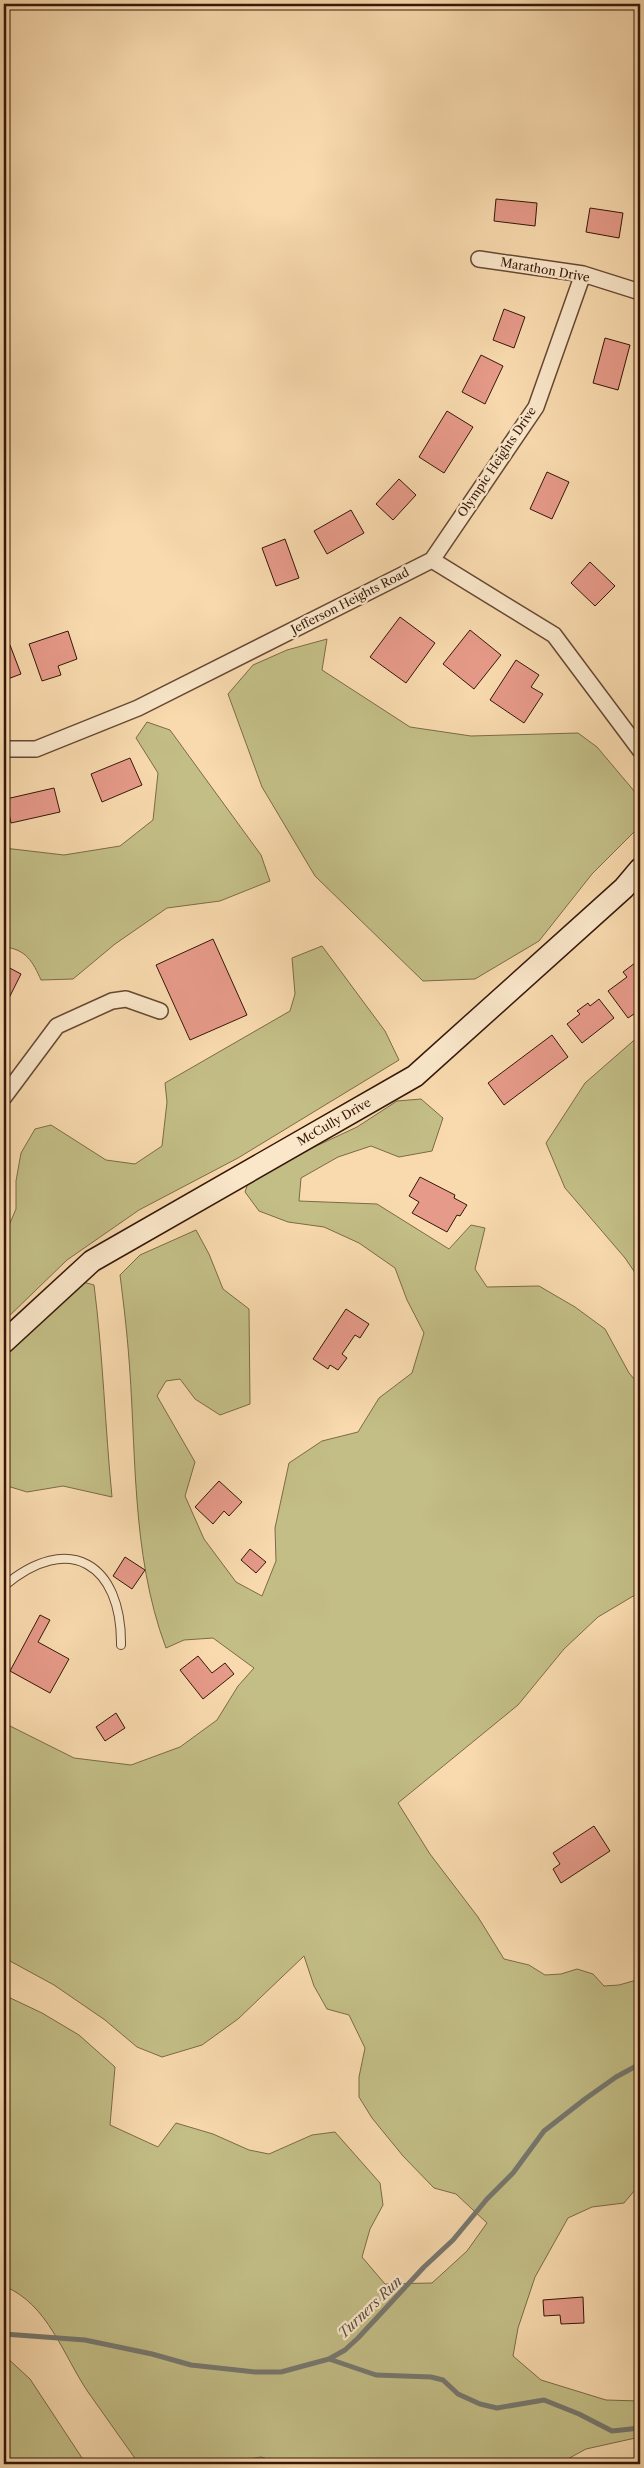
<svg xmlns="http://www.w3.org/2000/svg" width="644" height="2468" font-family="'Libre Caslon Text',serif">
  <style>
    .green { fill: #c3be86; stroke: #7c6a47 }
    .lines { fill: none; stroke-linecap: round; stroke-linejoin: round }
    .stream { stroke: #767870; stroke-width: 5 }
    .building { fill: #e69a89; stroke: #351708 }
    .lane-casing { stroke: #664832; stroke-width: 10 }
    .street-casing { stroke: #664832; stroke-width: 18 }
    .secondary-casing { stroke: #351708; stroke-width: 24 }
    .lane { stroke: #fae7ca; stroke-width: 8 }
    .street { stroke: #fae7ca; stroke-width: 15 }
    .secondary { stroke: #fae7ca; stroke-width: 21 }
    .labels { text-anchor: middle; stroke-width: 4.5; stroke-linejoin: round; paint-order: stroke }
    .street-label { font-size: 12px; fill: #351708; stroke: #fae7ca }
    .water-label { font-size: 14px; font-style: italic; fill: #5b4f45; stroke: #fae7ca }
  </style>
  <rect width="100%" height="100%" fill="#f8daae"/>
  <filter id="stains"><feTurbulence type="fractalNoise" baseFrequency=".004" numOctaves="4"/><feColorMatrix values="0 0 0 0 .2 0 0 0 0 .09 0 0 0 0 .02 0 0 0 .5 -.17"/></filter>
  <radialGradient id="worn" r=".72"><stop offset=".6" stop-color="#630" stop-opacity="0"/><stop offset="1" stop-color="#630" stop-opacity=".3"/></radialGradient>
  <path class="green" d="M327 639 322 670 410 727 471 736 578 733 597 747 635 792 636 830 592 874 539 941 475 979 423 981 315 876 262 787 228 694 253 665 287 650Z
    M147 722 170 730 261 855 270 881 220 901 167 908 115 944 73 979 41 980C33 962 26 949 4 947V848L64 855 120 846 153 820 158 773 136 738Z
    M322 946 385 1031 399 1060 238 1158 139 1210 67 1260 4 1321V1237L16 1209V1181L21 1153 35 1129 51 1125 106 1160 135 1164 162 1146 167 1102 165 1083 290 1011 295 994 292 958Z
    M640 1035V1280L625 1258 565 1188 546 1143 585 1083Z
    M421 1099 443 1118 432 1151 399 1157 371 1146 338 1157 301 1178 299 1201 377 1204 449 1249 471 1225 485 1228 475 1269 487 1287 539 1286 575 1307 605 1329 629 1373 640 1386V1592L598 1617 564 1649 518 1705 398 1803 430 1854 478 1917 504 1959 529 1965 545 1975 561 1974 577 1969 593 1974 604 1986 619 1985 640 1979V2184L624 2203 592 2207 568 2218 535 2277 518 2328 513 2356 541 2380 606 2400 640 2401V2437L586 2449 564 2461 513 2462 431 2460 361 2464H286L261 2457 219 2464H139C122 2440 105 2416 88 2392 63 2355 48 2304 4 2286V1995L42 2013 79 2035 115 2067 110 2125 158 2147 176 2123 213 2134 249 2150 269 2154 312 2135 335 2132 380 2183 383 2205 370 2229 362 2257 385 2284 432 2283 467 2251 487 2223 456 2194 434 2188 403 2156 372 2118 359 2097V2077L365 2048 349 2015 327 2009 314 1986 304 1956 238 2019 202 2045 162 2057 137 2047 105 2020 54 1985 10 1961H4V1723L74 1758 131 1765 180 1747 217 1720 238 1686 254 1668 213 1638 184 1640 166 1648C130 1552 137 1447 128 1347 126 1323 123 1299 120 1275L140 1255 196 1230 209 1254 223 1289 249 1309 250 1404 220 1415 195 1399 180 1379 166 1381 157 1396 195 1462 185 1496 204 1539 236 1582 262 1596 276 1561 275 1528 289 1463 322 1441 358 1432 379 1398 412 1373 424 1333 407 1300 395 1268 359 1243 324 1227 288 1222 259 1211 245 1192 250 1177 357 1127 397 1101Z
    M83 1282 94 1285C103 1355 105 1426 112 1497L63 1486 27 1492 4 1485V1356Z
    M4 2355 30 2379 86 2464H4Z"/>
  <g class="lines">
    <path class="stream" d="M4 2334 85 2340 152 2354 191 2365 255 2372H281L329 2359 345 2350 358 2338 424 2267 453 2240 487 2199 513 2173 544 2131 585 2099 616 2077 640 2064
      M329 2359 376 2375 431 2377 443 2380 458 2394 480 2404 497 2408 544 2400 579 2414 612 2431 640 2428"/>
  </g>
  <path class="building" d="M496 199 537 203 535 226 494 221Z
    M590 208 623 213 619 238 586 232Z
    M504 309 525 317 514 348 493 340Z
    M605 338 630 345 618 390 593 383Z
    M481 355 503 366 485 404 462 392Z
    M447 411 473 427 444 473 419 457Z
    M547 472 569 482 552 519 530 509Z
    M399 479 416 495 393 520 376 504Z
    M351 510 364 533 327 554 314 531Z
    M285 539 299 578 276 586 262 548Z
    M590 562 615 586 595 606 571 583Z
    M400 617 435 643 406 683 370 657Z
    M470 630 501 655 474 689 443 664Z
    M68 631 77 659 58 666 61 675 42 681 29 644Z
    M10 645 21 674 5 680 7 686 4 688V647Z
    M516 660 539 675 531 687 543 694 524 723 490 700Z
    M130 758 142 785 102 802 91 774Z
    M54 788 60 812 11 823 6 799Z
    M213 939 247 1015 190 1040 156 965Z
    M639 960 640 999 635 1003 640 1010 628 1018 608 991 627 977 623 972Z
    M4 965 21 974 4 1008Z
    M599 999 614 1018 582 1043 567 1024 580 1014 577 1011 588 1003 590 1006Z
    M552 1035 568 1057 504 1105 488 1083Z
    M420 1177 455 1195 454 1198 467 1205 460 1216 457 1215 447 1232 412 1213 419 1202 409 1196Z
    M346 1309 369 1324 360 1338 355 1335 342 1354 347 1358 338 1370 330 1365 328 1369 313 1359Z
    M219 1481 242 1502 229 1516 224 1511 213 1524 195 1507Z
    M250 1549 266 1562 256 1573 241 1560Z
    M125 1557 145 1570 132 1589 113 1576Z
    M40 1615 50 1620 38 1642 69 1659 50 1693 10 1671Z
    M198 1656 212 1673 225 1663 234 1674 203 1699 180 1670Z
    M116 1713 125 1728 105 1741 96 1727Z
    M594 1826 610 1851 561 1883 553 1869 560 1864 553 1853Z
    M583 2297 584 2323 561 2324 560 2315 544 2316 543 2300Z"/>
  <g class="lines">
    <defs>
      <path id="lane" d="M4 1586C69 1531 122 1564 121 1645
        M639 1852 640 1853"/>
      <path id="street" d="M479 259 583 274 640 292
        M432 560 554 635 640 750
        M4 749H36L138 708 432 560 536 407 583 274
        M4 1097 57 1026 112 1001 126 999 160 1011"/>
      <path id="secondary" d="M4 1342 92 1261 415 1076 624 888 640 869"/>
    </defs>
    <use href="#lane" class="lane-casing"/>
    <use href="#street" class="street-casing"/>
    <use href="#secondary" class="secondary-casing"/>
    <use href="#lane" class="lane"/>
    <use href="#street" class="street"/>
    <use href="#secondary" class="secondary"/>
  </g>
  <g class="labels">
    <g class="street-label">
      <text transform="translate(545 270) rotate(10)" y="4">Marathon Drive</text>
      <text transform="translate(497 462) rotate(-56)" y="4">Olympic Heights Drive</text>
      <text transform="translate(350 601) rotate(-27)" y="4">Jefferson Heights Road</text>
      <text transform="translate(334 1122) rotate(-30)" y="4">McCully Drive</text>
    </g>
    <g class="water-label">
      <text transform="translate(370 2307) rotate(-44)" y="5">Turners Run</text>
    </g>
  </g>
  <rect width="644" height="2468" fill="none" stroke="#f8daae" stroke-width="20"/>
  <rect x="5" y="5" width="634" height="2458" fill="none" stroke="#351708" stroke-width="2.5"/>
  <rect x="10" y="10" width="624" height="2448" fill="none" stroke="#351708"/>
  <rect width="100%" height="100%" filter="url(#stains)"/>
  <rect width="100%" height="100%" fill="url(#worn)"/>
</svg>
